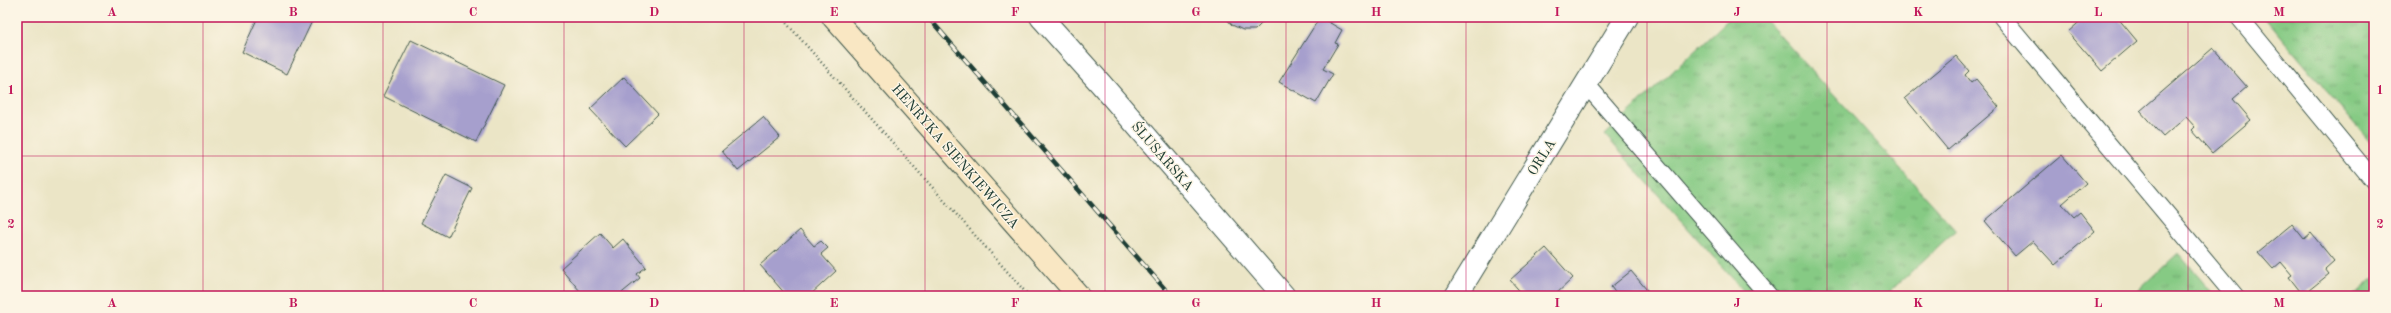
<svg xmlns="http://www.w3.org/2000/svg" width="2391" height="313" font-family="'Old Standard TT',serif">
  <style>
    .grass { fill: url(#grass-tufts); stroke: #52845c }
    .building { fill: #a69fcd }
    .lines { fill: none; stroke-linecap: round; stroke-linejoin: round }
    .lane-casing { stroke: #3e564a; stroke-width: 19 }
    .street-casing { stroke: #3e564a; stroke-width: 24 }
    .secondary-casing { stroke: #3e564a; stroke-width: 24 }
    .path { stroke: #3e564a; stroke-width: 2.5; stroke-dasharray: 1 3; stroke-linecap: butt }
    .lane { stroke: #fff; stroke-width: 17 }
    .street { stroke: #fff; stroke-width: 22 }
    .secondary { stroke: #f9e7c3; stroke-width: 22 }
    .rail-casing { stroke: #1f3d34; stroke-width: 4.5 }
    .rail { stroke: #fcf5e5; stroke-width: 3; stroke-dasharray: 9; stroke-linecap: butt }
    .grid { fill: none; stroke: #c2185b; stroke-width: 1; stroke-opacity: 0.55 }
    .labels { text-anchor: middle; stroke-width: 3; stroke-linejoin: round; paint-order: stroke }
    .street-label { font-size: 14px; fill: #1f3d34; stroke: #fcf5e5 }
    .neatline { fill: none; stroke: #c2185b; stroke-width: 1.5 }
    .grid-label { font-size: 13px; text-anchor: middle; font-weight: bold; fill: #c2185b }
  </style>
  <defs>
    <pattern id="grass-tufts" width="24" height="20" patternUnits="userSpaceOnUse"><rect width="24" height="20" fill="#86ca84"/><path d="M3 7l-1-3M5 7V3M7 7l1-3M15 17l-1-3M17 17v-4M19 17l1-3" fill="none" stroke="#6da56d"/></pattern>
  </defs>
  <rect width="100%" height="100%" fill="#fcf5e5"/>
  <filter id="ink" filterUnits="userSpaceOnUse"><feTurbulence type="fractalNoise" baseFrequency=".025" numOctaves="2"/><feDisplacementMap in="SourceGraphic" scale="8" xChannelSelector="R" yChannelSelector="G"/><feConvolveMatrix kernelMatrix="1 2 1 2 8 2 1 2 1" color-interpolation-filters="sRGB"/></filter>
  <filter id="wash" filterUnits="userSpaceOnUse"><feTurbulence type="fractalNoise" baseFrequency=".012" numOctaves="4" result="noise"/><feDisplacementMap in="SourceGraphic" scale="16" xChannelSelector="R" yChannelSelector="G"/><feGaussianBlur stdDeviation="0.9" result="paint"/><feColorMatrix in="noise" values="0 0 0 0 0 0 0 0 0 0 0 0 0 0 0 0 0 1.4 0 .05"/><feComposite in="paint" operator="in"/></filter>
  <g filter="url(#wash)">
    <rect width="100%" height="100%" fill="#ebe5c6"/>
    <path class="grass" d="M1731 17H1763L1956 230 1885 296H1748L1605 135Z
      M2264 17H2374V147Z
      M2178 253 2215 296H2133Z
      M2374 278V296H2354Z"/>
    <g id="blocks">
      <path class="building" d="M258 17H314L287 74 242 52Z
        M1225 17H1268L1255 30H1243L1232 25Z
        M1320 17 1342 30 1335 43 1338 44 1323 69 1333 74 1316 103 1279 82Z
        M2085 17H2117L2137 41 2102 71 2068 32Z
        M411 40 504 85 476 142 383 96Z
        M2213 48 2247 87 2233 99 2251 120 2212 153 2192 130 2195 127 2186 117 2163 137 2140 111Z
        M1956 56 1969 71 1965 75 1971 83 1976 79 1999 107 1948 150 1905 98Z
        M624 77 658 114 625 146 590 109Z
        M763 117 780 137 738 171 722 151Z
        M2062 155 2086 183 2062 204 2074 217 2080 212 2095 231 2055 265 2033 241 2015 256 1985 221Z
        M446 175 472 188 448 237 421 223Z
        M2292 224 2304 239 2311 233 2334 261 2325 269 2329 274 2303 295 2289 277 2292 275 2281 262 2273 269 2258 252Z
        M800 230 814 246 821 241 828 248 821 254 836 271 809 296H787L760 265Z
        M600 233 613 248 623 239 646 267 637 274 640 278 618 296H584L561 268Z
        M1546 248 1573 278 1554 296H1524L1510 280Z
        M1631 271 1652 296H1618L1611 287Z"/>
    </g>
  </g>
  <g filter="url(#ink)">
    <use href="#blocks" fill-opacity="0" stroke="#3e564a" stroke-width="1"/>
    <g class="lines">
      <defs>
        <path id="lane" d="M2002 17 2235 296
          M2239 17 2374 181
          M1586 84 1769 296"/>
        <path id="street" d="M1041 17 1101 84 1284 296
          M1456 296 1627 17"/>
        <path id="secondary" d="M833 17 1079 296"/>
      </defs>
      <use href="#lane" class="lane-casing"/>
      <use href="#street" class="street-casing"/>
      <use href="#secondary" class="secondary-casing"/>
      <path class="path" d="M781 17 1029 296"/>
      <use href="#lane" class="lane"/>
      <use href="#street" class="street"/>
      <use href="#secondary" class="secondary"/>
      <defs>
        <path id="rail" d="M928 17 1171 296"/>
      </defs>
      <use href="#rail" class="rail-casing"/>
      <use href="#rail" class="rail"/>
    </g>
  </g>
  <path class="grid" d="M203 17V296M383 17V296M564 17V296M744 17V296M925 17V296M1105 17V296M1286 17V296M1466 17V296M1647 17V296M1827 17V296M2008 17V296M2188 17V296M17 156H2374"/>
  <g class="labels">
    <g class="street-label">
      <text transform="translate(956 156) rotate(49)" y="5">HENRYKA SIENKIEWICZA</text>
      <text transform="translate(1163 156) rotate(49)" y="5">ŚLUSARSKA</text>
      <text transform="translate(1541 157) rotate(-58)" y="5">ORLA</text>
    </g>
  </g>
  <rect width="2391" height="313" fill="none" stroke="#fcf5e5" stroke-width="44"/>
  <rect x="22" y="22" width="2347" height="269" class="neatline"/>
  <g class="grid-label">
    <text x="112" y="16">A</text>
    <text x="293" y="16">B</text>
    <text x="473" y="16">C</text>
    <text x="654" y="16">D</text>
    <text x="834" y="16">E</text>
    <text x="1015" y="16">F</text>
    <text x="1196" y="16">G</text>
    <text x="1376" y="16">H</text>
    <text x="1557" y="16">I</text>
    <text x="1737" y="16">J</text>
    <text x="1918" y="16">K</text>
    <text x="2098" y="16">L</text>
    <text x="2279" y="16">M</text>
    <text x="11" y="94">1</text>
    <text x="2380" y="94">1</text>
    <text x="11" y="228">2</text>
    <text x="2380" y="228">2</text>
    <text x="112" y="307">A</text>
    <text x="293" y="307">B</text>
    <text x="473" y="307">C</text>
    <text x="654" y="307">D</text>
    <text x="834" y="307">E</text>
    <text x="1015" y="307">F</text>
    <text x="1196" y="307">G</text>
    <text x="1376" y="307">H</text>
    <text x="1557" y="307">I</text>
    <text x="1737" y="307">J</text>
    <text x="1918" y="307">K</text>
    <text x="2098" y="307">L</text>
    <text x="2279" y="307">M</text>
  </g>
</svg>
